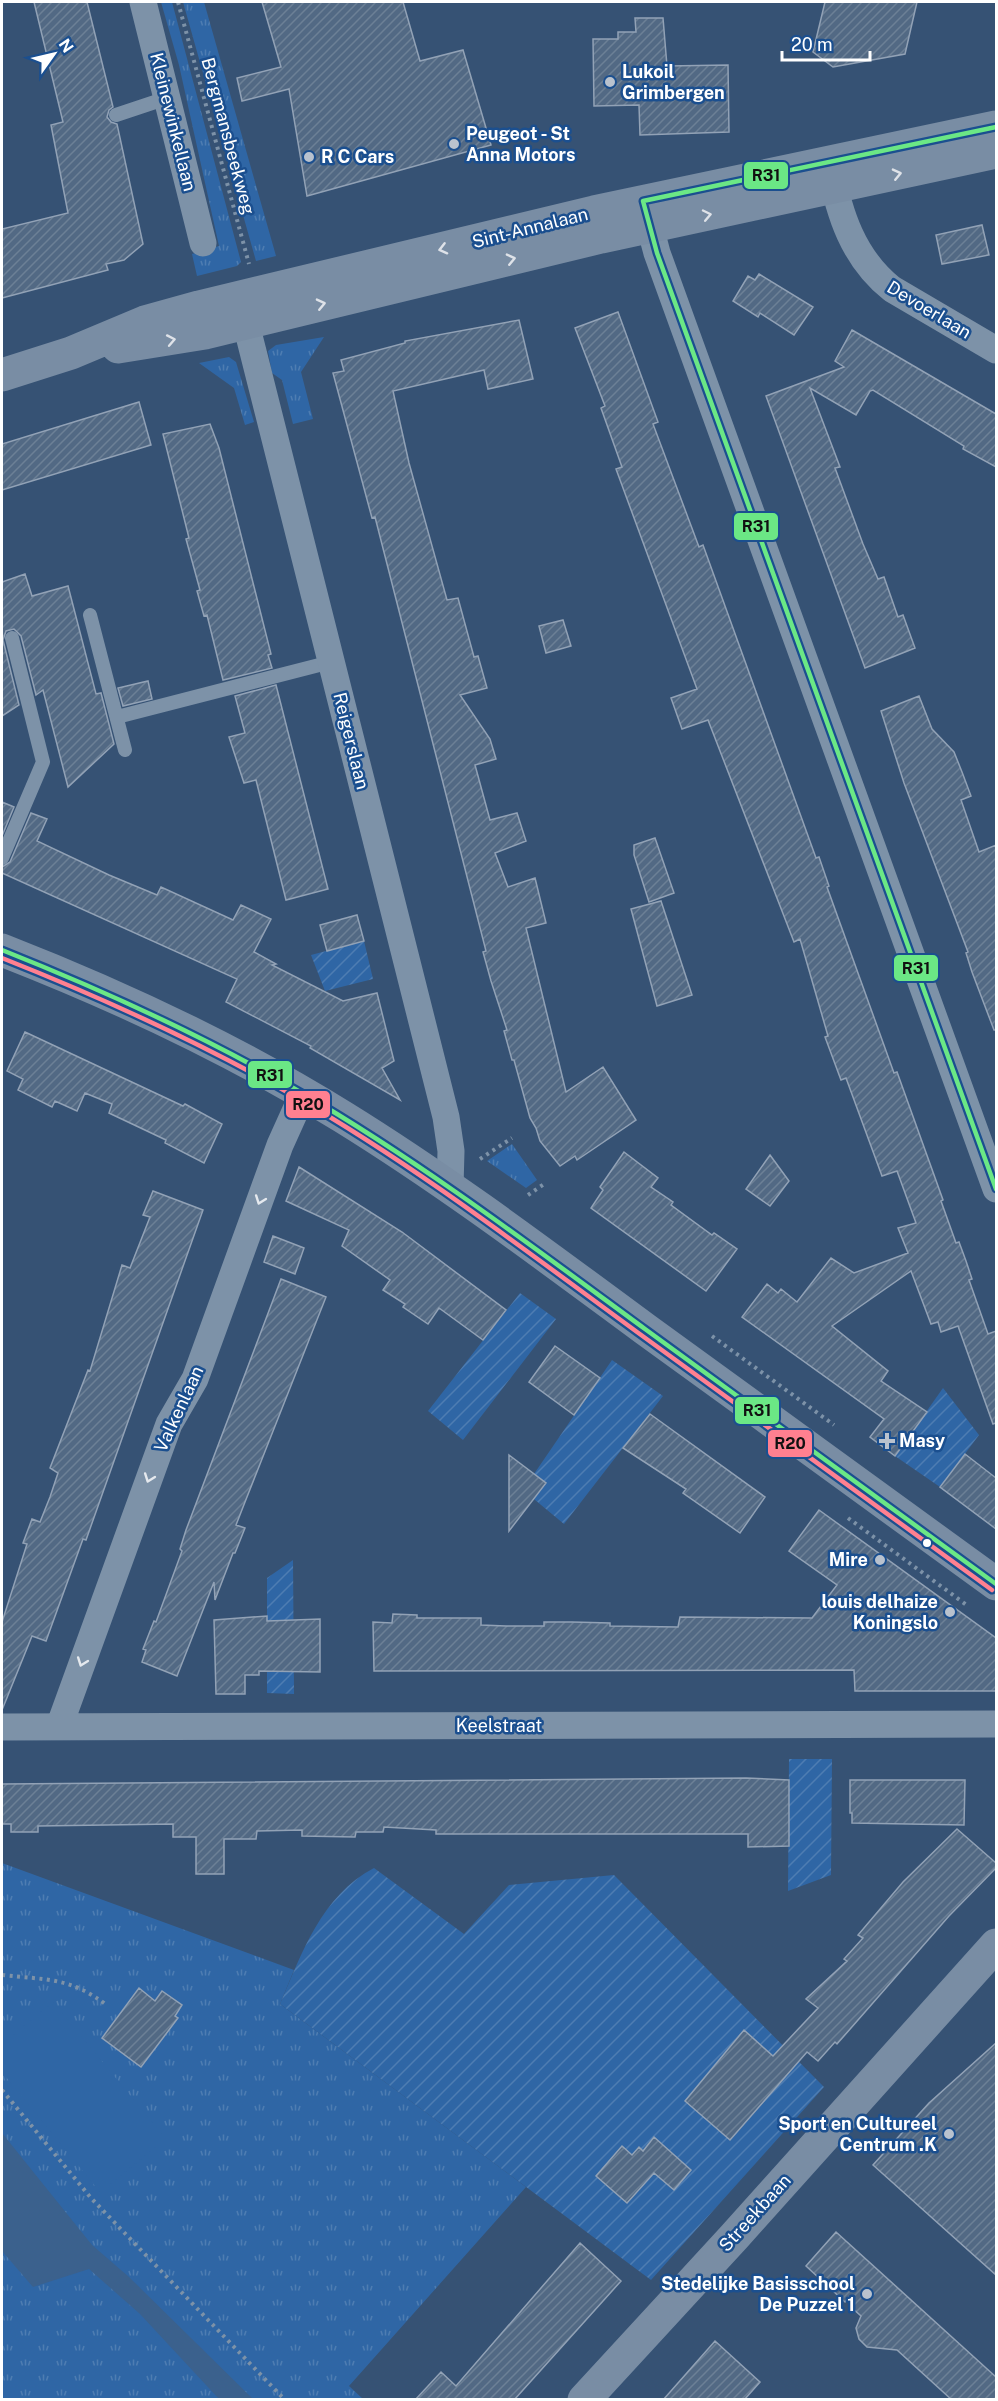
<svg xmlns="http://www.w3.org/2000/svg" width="998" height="2401" font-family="'Public Sans',sans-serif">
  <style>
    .grass { fill: url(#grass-tufts) }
    .garden { fill: url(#garden-furrows) }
    .pitch { fill: #2f66a5 }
    .water { fill: #3b618d }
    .building { fill: url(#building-hatch); stroke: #92a2b6; stroke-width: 1.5 }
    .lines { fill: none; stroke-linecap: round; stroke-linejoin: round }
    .path { stroke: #7d92a8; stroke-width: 4; stroke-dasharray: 3 4.5; stroke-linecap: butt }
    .lane { stroke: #7d92a8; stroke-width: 14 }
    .street { stroke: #7d92a8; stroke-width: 27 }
    .secondary { stroke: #798da4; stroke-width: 33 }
    .bus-1-casing { stroke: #1b4f8f; stroke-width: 9 }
    .bus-2-casing { stroke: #1b4f8f; stroke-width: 9 }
    .bus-1 { stroke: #6be785; stroke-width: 4.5 }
    .bus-2 { stroke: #ff8090; stroke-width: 4.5 }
    .oneway { stroke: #dee2e8 }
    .oneway2 { stroke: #e5e9ee }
    .poi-dot { fill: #b9c2ce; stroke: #1b4f8f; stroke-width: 2 }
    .bus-dot { fill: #fff; stroke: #1b4f8f; stroke-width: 2 }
    .labels { text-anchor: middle; stroke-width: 5; stroke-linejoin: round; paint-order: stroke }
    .poi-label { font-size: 18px; font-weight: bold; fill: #fff; stroke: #1b4f8f; text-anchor: start }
    .street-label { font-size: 18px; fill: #fff; stroke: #1b4f8f }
    .line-badge { stroke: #1b4f8f; stroke-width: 2 }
    .pale-badge-label { font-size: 16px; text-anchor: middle; font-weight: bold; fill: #111 }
  </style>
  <defs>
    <pattern id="grass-tufts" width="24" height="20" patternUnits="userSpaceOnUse" patternTransform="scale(1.5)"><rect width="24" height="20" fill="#2f66a5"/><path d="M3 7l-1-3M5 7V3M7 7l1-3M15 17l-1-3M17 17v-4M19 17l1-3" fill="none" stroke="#4e7db2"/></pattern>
    <pattern id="garden-furrows" width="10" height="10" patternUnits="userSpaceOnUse" patternTransform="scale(1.5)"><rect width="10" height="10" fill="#2f66a5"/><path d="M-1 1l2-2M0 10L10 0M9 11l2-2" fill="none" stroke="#4e7db2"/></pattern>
    <pattern id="building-hatch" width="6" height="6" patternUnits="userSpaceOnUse" patternTransform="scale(1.5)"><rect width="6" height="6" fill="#526984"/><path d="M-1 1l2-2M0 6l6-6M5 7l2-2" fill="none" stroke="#6c8096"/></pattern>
  </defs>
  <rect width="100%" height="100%" fill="#365274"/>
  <path class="grass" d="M161 2H172L241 262 237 266 197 276 192 254 219 246 179 65Z
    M183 2H204L276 256 256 261Z
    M324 337 301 372 313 419 293 424 282 380 272 373 268 351 276 345Z
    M229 357 236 362 254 422 245 425 234 388 199 363Z
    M512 1144 537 1180 526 1188 487 1161Z
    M2 1863 294 1970 280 2004 526 2187 349 2386 363 2399H2Z"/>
  <path class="garden" d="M364 941 373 979 325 991 311 955Z
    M520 1293 556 1319 463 1440 428 1411Z
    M612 1360 663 1396 564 1524 523 1490Z
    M943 1388 979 1435 940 1487 895 1456Z
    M293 1560 294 1694 267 1693V1578Z
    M789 1759H832L831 1875 788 1891Z
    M374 1868 464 1934 509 1885 614 1875 824 2087 651 2280 280 2004C302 1953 321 1896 374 1868Z"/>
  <path class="pitch" d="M53 2002 166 2139 100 2192 2 2072V2044Z"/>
  <path class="water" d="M2 2133 92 2245 129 2277 253 2399H219L140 2314 89 2269 33 2287 2 2251Z"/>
  <path class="building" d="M34 2H87L113 107 109 110 107 117 111 122 117 124 143 244 124 260 106 264 108 270 2 298V229L68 213 51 125 63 122Z
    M262 2H403L420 61 463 50 491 145 307 196 289 89 242 101 237 78 281 67Z
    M825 2H917L905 54 833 67 813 52Z
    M635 18H663L667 66 728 65 729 132 640 135 639 105 594 106 593 39H618V32H636Z
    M982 225 989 255 942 264 936 235Z
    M759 274 813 307 794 335 760 313 758 317 733 301 748 276 755 280Z
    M618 312 658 422 653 424 699 547 703 545 816 858 819 857 829 886 827 887 894 1073 897 1072 943 1200 941 1201 956 1243 959 1242 966 1261 972 1279 969 1280 988 1334 996 1331V1423L993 1424 958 1326 941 1332 938 1322 931 1324 911 1271 832 1326 888 1371 881 1381 927 1412 895 1456 870 1437 884 1419 742 1317 767 1284 778 1293 781 1289 797 1302 831 1258 854 1273 908 1253 898 1228 916 1223 897 1171 882 1176 846 1078 841 1080 825 1037 828 1036 800 939 794 942 708 720 682 729 671 698 697 689 616 469 622 467 601 408 605 406 575 328Z
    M519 320 533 379 488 389 484 370 393 391 409 463 447 600 458 598 474 657 478 656 487 688 460 695 490 739 496 759 475 765 490 820 517 813 526 841 495 853 508 887 535 878 546 923 526 928 566 1092 603 1067 636 1120 577 1160 575 1156 560 1166 540 1141 536 1128 530 1118 514 1060H512L504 1031 507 1030 491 981 483 952 486 951 375 517 372 518 333 373 344 371 341 360 405 343V341Z
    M852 330 996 414V467L963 449 964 446 873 390 870 391 856 415 810 388 840 467 835 468 863 544 878 579 884 577 898 617 903 615 915 648 865 668 766 396 844 367 835 361Z
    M139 402 151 445 2 490V444Z
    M210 424 219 448 271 654 268 655 272 668 223 680 207 615 204 616 197 591 200 590 186 539 189 538 163 434Z
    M25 574 32 596 68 586 96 694 101 693 114 744 68 787 43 690 36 695 21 636 14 629 6 631 3 640 19 705 2 716V582Z
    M563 620 571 646 546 653 539 626Z
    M148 681 152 699 123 706 118 688Z
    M276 685 328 889 286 900 256 780 244 783 229 737 245 733 235 696Z
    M919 696 932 729 954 752 962 772 971 796 961 800 979 852 996 845V1030H994L972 972 966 953 968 952 904 783 881 711Z
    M2 802 14 807 2 836Z
    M31 813 47 819 37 841 109 875 157 895 161 887 233 920 241 905 271 919 254 952 276 964 272 965 343 1001 377 993 394 1061 382 1068 400 1100 310 1048 311 1046 226 1002 237 979 2 873V867L10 862Z
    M655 838 674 893 649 902 634 855V845Z
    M661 901 692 995 657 1006 631 909Z
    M357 915 364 941 327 951 320 925Z
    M25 1032 183 1106 185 1104 222 1124 204 1163 165 1143 166 1140 109 1113 112 1104 85 1093 77 1111 55 1101 52 1107 18 1090 23 1079 7 1071Z
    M624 1152 658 1178 651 1187 673 1202 671 1205 712 1235 714 1233 737 1249 706 1291 591 1208 603 1190 600 1187Z
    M770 1155 789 1181 770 1206 746 1189Z
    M299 1167 402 1232 506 1310 483 1340 439 1308 428 1324 403 1307 405 1304 383 1290 390 1280 342 1246 349 1230 286 1201Z
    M153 1191 203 1210 86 1540 83 1539 46 1641 32 1636 2 1710V1622L27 1544 23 1543 32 1519 40 1522 50 1497 58 1473 50 1468 88 1370 90 1371 122 1265 130 1268 150 1217 143 1215Z
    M273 1236 304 1248 295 1274 264 1262Z
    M281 1279 326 1297 245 1502 236 1525 245 1528 235 1553H233L215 1600 214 1582 177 1676 142 1662 146 1650 143 1649 154 1621 156 1622 182 1551 180 1549 186 1530Z
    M555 1346 600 1378 574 1415 529 1382Z
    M650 1414 765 1497 740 1533 683 1493 686 1489 623 1448Z
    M965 1454 996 1478V1529L940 1487Z
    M509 1455 546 1483 509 1531Z
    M819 1510 996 1638V1691H855L854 1670 374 1671 373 1622 392 1623 393 1614 417 1615V1618H481V1625L506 1626H544V1622H572L610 1623V1626L678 1627 680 1617 812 1618 837 1585 789 1551Z
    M267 1616V1621L320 1619V1672L259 1671V1675H245V1694H216L214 1620Z
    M746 1778 789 1780V1846L748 1847V1834H436V1830L384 1827 383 1832H356L355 1837 302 1836V1830L257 1831 256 1839H224V1874H196V1837H173V1824L38 1826V1832H11V1824H2V1784Z
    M850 1780H965L964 1825 852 1823V1813H850Z
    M957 1829 996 1863V1868L949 1916 837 2044 835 2042 818 2061 807 2052 730 2140 685 2101 744 2030 773 2056 818 2008 806 1999 847 1961 844 1959 863 1938 858 1935 903 1882Z
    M139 1988 155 2001 162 1991 182 2005 175 2016 178 2018 141 2067 102 2038Z
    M996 2043V2275L873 2165 929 2103Z
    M654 2137 691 2170 674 2190 654 2173 627 2203 596 2176 622 2146 632 2155 639 2147 643 2151Z
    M836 2232 996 2377V2400H952L897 2350 867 2347 859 2339 856 2328 861 2316 850 2306 848 2298 845 2302 806 2266Z
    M580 2243 621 2281 514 2400H415L441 2372 456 2386Z
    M715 2341 760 2382 744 2400H663Z"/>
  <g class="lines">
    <path class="path" d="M178 2 249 264
      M480 1159 512 1138
      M528 1195 544 1184
      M712 1336 834 1425
      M848 1518 968 1606
      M2 1975C47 1980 70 1977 108 2006
      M2 2090 91 2198 285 2400"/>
    <path class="lane" d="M116 115 167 98
      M90 615 125 750
      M117 717 331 662
      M2 858 43 762 12 638"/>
    <path class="street" d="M143 2 203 243
      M830 166C839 214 853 258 892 289L996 350
      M645 208 657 253 996 1189
      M241 304 446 1117 451 1151 450 1187
      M2 1727 996 1724
      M59 1727 169 1424 195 1379 280 1145 303 1094"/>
    <path class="secondary" d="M118 347 205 333 601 237 996 152
      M2 375 71 353 145 322 199 307 594 212 996 127
      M2 950C120 996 235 1050 343 1117 448 1182 546 1256 645 1329 762 1414 880 1499 996 1584
      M584 2400 734 2237 996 1945"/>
    <defs>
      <path id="bus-1" d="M996 127 643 201 657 253 996 1189
        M2 950C105 991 206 1037 302 1093 422 1163 533 1247 645 1329 762 1414 879 1499 996 1584"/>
      <path id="bus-2" d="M2 958C103 998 201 1043 296 1097 416 1166 526 1251 637 1332 755 1419 874 1504 992 1590"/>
    </defs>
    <use href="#bus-1" class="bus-1-casing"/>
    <use href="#bus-2" class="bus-2-casing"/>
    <use href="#bus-1" class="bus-1"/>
    <use href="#bus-2" class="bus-2"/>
  </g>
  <defs><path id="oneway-chevron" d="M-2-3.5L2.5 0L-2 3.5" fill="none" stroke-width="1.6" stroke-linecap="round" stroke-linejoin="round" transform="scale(1.5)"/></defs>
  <g class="oneway">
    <use href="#oneway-chevron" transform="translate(897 174) rotate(-13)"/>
    <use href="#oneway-chevron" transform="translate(707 215) rotate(-12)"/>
    <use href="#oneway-chevron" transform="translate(443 249) rotate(166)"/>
    <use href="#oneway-chevron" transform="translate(511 259) rotate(-13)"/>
    <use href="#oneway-chevron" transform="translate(321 304) rotate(-13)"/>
    <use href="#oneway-chevron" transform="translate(171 340) rotate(-11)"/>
  </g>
  <g class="oneway2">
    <use href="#oneway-chevron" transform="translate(260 1200) rotate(110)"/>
    <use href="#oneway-chevron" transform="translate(149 1478) rotate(110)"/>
    <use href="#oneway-chevron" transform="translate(82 1662) rotate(110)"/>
  </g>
  <g class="poi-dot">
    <circle cx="610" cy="82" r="6"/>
    <circle cx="454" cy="144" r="6"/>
    <circle cx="309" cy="157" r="6"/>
    <path d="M884 1432h6v6h6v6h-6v6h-6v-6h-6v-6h6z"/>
    <circle cx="880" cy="1560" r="6"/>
    <circle cx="950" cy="1612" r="6"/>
    <circle cx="949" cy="2134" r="6"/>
    <circle cx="867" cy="2294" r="6"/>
  </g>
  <circle class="bus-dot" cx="927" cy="1543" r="5"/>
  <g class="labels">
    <g class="poi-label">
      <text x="622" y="78">Lukoil<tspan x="622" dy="21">Grimbergen</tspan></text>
      <text x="466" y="140">Peugeot - St<tspan x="466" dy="21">Anna Motors</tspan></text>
      <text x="321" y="163">R C Cars</text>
      <text x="899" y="1447">Masy</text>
      <text x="868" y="1566" text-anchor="end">Mire</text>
      <text x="938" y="1608" text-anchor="end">louis delhaize<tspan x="938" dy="21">Koningslo</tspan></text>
      <text x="937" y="2130" text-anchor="end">Sport en Cultureel<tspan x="937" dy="21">Centrum .K</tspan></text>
      <text x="855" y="2290" text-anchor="end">Stedelijke Basisschool<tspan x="855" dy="21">De Puzzel 1</tspan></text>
    </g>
    <g class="street-label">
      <text transform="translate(173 122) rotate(76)" y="6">Kleinewinkellaan</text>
      <text transform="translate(228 136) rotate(75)" y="6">Bergmansbeekweg</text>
      <text transform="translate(530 228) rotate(-14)" y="6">Sint-Annalaan</text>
      <text transform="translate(929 310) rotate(31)" y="6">Devoerlaan</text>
      <text transform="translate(351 741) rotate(76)" y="6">Reigerslaan</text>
      <text transform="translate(179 1409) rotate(-65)" y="6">Valkenlaan</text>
      <text x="499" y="1732">Keelstraat</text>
      <text transform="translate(755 2213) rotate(-48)" y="6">Streekbaan</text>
    </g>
  </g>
  <g class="line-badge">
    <rect x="743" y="161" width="46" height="29" rx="6" fill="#6be785"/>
    <rect x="733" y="512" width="46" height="29" rx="6" fill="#6be785"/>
    <rect x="893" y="954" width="46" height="28" rx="6" fill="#6be785"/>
    <rect x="247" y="1060" width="46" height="29" rx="6" fill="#6be785"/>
    <rect x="285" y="1090" width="46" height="29" rx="6" fill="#ff8090"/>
    <rect x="734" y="1396" width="46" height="29" rx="6" fill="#6be785"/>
    <rect x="767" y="1429" width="46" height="29" rx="6" fill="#ff8090"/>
  </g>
  <g class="pale-badge-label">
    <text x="766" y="181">R31</text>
    <text x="756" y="532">R31</text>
    <text x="916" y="974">R31</text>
    <text x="270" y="1081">R31</text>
    <text x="308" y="1110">R20</text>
    <text x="757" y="1416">R31</text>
    <text x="790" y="1449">R20</text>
  </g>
  <rect width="998" height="2401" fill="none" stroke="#ffffff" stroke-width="6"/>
  <g transform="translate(54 54) rotate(56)" stroke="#1b4f8f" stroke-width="4.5" paint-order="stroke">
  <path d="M0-4.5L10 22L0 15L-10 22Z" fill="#ffffff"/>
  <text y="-9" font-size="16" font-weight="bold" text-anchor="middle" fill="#ffffff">N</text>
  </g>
  <path d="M782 51v9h88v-9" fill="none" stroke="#ffffff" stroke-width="3"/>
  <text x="791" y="51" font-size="18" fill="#ffffff" stroke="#1b4f8f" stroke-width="4.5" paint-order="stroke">20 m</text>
</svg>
